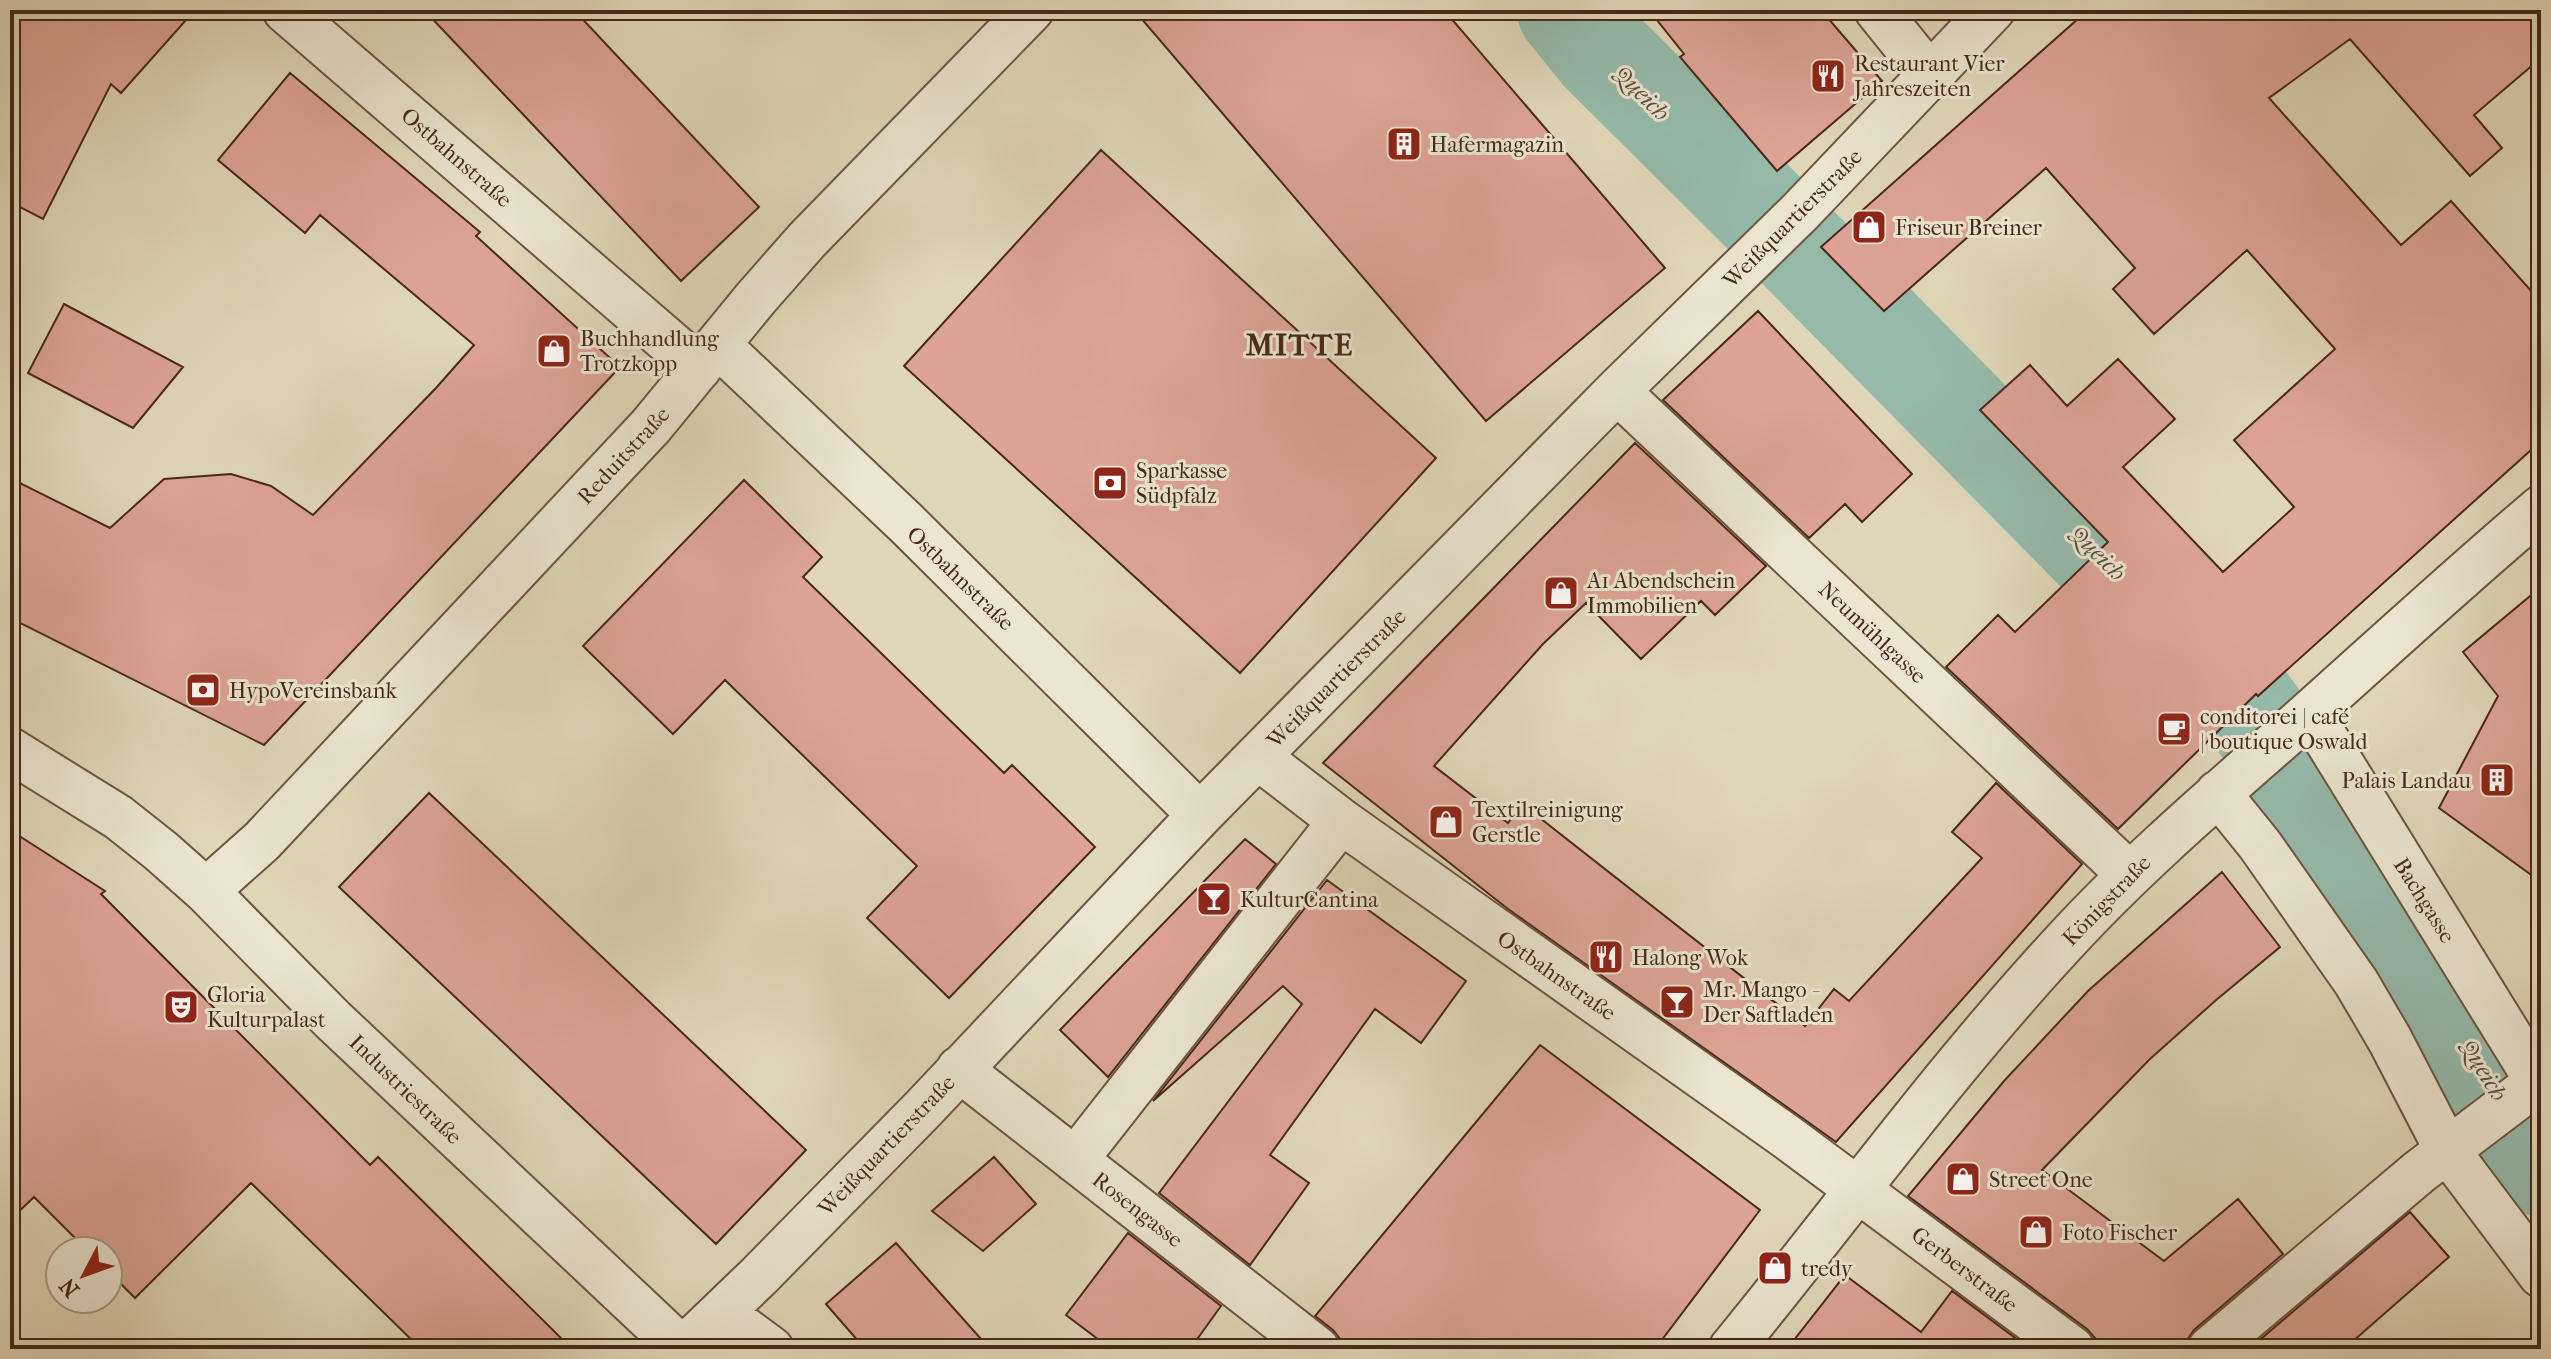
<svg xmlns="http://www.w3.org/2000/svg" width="2551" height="1359" font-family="'IM FELL French Canon',serif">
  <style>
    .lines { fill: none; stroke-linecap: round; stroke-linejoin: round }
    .river { stroke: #95baaa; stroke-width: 102 }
    .building { fill: #dda395; stroke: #482818; stroke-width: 2 }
    .minor-casing { stroke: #6e5440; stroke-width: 48 }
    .minor { stroke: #ebe5d1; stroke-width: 44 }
    .labels { text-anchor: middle; stroke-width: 6; stroke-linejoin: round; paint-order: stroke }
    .poi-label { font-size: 22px; fill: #482818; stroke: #ebe5d1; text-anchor: start }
    .street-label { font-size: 22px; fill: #482818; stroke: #ebe5d1 }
    .water-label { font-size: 24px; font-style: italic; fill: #5b4c3c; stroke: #ebe5d1 }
    .district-label { font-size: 30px; font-weight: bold; letter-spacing: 2px; fill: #482818; stroke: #ebe5d1 }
  </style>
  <rect width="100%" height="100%" fill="#e0d7b8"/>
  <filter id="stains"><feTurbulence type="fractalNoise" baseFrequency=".0025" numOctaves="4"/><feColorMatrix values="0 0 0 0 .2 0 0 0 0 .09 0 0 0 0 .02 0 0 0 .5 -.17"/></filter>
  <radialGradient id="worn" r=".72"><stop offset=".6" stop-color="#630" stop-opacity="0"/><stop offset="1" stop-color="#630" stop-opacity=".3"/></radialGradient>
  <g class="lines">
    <path class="river" d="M1568 10 1602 52 1775 224 2243 699 2342 835 2525 1145 2541 1165"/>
  </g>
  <path class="building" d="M10 10H195L121 93 111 84 43 219 10 202Z
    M424 10H574L759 207 681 281Z
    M1134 10H1444L1665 268 1486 421Z
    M1649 10H1821L1882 81 1777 171 1680 57 1684 54Z
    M2088 10H2541V58L2474 115 2502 148 2470 176 2350 39 2269 98 2401 245 2451 201 2541 302V441L2258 696 2256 694 2118 829 1946 667 1998 615 2015 632 2108 542 1980 410 2030 365 2067 406 2118 359 2175 419 2123 467 2223 572 2294 507 2234 440 2335 349 2247 250 2154 334 2113 289 2135 268 2046 168 1884 311 1821 247Z
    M290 73 480 232 476 236 620 367 264 745 10 618V478L110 528 164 479 231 474 271 486 313 515 436 388 474 345 320 215 305 233 218 160Z
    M1101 150 1436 458 1240 673 904 366Z
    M64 304 183 367 133 428 28 373Z
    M1758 311 1912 474 1862 522 1845 504 1809 538 1663 400Z
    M1635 443 1766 566 1715 615 1701 601 1641 659 1586 603 1543 644 1434 766 1508 823 1522 804 1805 1026 1834 989 1849 1001 1982 858 1952 832 1996 783 2082 864 1836 1142 1508 909 1323 763Z
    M744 480 822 557 803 577 1004 773 1012 765 1095 847 949 998 867 918 917 866 725 680 673 734 583 646Z
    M2541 587V882L2439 808 2498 696 2463 652Z
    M429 793 806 1150 716 1244 339 887Z
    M10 830 105 891 101 894 370 1165 378 1157 572 1349H421L251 1183 135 1298 108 1271V1251H88L34 1197 10 1220Z
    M1245 839 1276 864 1108 1077 1060 1030Z
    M2222 872 2280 947 2215 1001 2150 1059 2042 1170 2164 1261 2238 1199 2283 1254 2194 1330 2187 1340 2186 1349H2097L2095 1338 2087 1329 1908 1196 2004 1081 2088 991Z
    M1327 880 1466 981 1421 1043 1375 1009 1270 1155 1309 1183 1250 1265 1159 1193 1302 1004 1283 986 1153 1101Z
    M1540 1045 1760 1210 1655 1349H1341L1340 1339 1333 1330 1315 1316Z
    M994 1157 1036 1204 983 1251 932 1211Z
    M2410 1212 2449 1257 2344 1349H2249Z
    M1128 1233 1221 1306 1190 1349H1111L1066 1315Z
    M896 1243 924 1275 990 1349H865L826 1304Z
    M1845 1275 1921 1332 1952 1291 2030 1349H1787Z"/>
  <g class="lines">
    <defs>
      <path id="minor" d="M285 10 699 368
        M1877 10 1930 76
        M718 345 905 522 1200 815
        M1617 391 2129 874
        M2310 713 2541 1087
        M10 750 118 817 161 851 206 891 333 1020 682 1349
        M1258 757 1341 821 1787 1137 2072 1349
        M2218 793 2260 845 2356 982 2390 1040 2447 1150 2541 1275
        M206 891 262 841 651 426 756 298 807 240 1031 10
        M959 1069 1317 1349
        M1075 1160 1341 821
        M722 1313 771 1349
        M683 1349 759 1276 923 1109 1200 815 1617 391 1800 212 1992 10
        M1731 1349C1843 1212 1947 1068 2068 938 2143 857 2228 786 2311 712 2387 644 2463 574 2541 508
        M2210 1349 2419 1172 2523 1093"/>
    </defs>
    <use href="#minor" class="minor-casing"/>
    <use href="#minor" class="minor"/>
  </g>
  <defs>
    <symbol id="restaurant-square" viewBox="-11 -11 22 22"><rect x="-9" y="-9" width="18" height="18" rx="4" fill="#8f2418" stroke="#ebe5d1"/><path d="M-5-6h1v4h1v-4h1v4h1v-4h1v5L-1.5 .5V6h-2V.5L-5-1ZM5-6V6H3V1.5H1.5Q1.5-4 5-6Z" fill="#fff"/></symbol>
    <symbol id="building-square" viewBox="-11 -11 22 22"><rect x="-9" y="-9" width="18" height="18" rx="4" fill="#8f2418" stroke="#ebe5d1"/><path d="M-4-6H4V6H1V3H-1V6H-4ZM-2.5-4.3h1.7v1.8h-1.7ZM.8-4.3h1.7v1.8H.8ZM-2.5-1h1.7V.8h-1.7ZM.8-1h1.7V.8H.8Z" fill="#fff"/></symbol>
    <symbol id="shop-square" viewBox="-11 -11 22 22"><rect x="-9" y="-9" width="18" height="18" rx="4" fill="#8f2418" stroke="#ebe5d1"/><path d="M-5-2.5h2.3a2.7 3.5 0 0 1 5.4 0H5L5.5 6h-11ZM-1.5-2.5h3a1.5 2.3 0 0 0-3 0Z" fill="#fff"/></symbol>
    <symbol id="bank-square" viewBox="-11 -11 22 22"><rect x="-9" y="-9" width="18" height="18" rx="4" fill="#8f2418" stroke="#ebe5d1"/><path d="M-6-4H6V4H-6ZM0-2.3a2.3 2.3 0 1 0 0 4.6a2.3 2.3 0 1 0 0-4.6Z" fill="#fff"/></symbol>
    <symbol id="cafe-square" viewBox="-11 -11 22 22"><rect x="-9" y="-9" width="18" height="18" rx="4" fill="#8f2418" stroke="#ebe5d1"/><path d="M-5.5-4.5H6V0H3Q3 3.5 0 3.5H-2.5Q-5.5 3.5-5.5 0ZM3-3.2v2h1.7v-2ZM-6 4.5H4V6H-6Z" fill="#fff"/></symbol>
    <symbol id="bar-square" viewBox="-11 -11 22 22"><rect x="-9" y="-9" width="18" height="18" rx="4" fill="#8f2418" stroke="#ebe5d1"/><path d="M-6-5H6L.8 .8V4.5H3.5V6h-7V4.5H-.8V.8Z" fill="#fff"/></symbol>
    <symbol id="theatre-square" viewBox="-11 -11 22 22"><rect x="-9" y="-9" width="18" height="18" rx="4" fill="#8f2418" stroke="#ebe5d1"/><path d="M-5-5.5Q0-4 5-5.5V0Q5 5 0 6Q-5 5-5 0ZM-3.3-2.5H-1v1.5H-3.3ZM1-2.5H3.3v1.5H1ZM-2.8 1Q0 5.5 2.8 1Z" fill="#fff"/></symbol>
  </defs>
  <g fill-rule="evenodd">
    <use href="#restaurant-square" x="1808" y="56" width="40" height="40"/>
    <use href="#building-square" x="1384" y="124" width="40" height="40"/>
    <use href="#shop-square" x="1849" y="207" width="40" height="40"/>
    <use href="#shop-square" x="534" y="331" width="40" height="40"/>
    <use href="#bank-square" x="1090" y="463" width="40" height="40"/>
    <use href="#shop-square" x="1541" y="573" width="40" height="40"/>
    <use href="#bank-square" x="183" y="670" width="40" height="40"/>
    <use href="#cafe-square" x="2154" y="709" width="40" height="40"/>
    <use href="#building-square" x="2477" y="760" width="40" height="40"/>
    <use href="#shop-square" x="1426" y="802" width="40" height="40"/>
    <use href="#bar-square" x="1194" y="879" width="40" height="40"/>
    <use href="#restaurant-square" x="1586" y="937" width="40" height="40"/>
    <use href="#bar-square" x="1657" y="982" width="40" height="40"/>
    <use href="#theatre-square" x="161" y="987" width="40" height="40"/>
    <use href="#shop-square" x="1943" y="1159" width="40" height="40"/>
    <use href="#shop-square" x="2016" y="1212" width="40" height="40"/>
    <use href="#shop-square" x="1755" y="1248" width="40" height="40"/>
  </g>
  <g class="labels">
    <g class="poi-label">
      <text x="1854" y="71">Restaurant Vier<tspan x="1854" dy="25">Jahreszeiten</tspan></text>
      <text x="1430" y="152">Hafermagazin</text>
      <text x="1895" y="235">Friseur Breiner</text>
      <text x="580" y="346">Buchhandlung<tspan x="580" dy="25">Trotzkopp</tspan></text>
      <text x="1136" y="478">Sparkasse<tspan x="1136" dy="25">Südpfalz</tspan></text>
      <text x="1587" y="588">A1 Abendschein<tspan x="1587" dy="25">Immobilien</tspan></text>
      <text x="229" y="698">HypoVereinsbank</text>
      <text x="2200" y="724">conditorei | café<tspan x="2200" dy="25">| boutique Oswald</tspan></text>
      <text x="2471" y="788" text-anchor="end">Palais Landau</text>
      <text x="1472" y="817">Textilreinigung<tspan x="1472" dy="25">Gerstle</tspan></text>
      <text x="1240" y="907">KulturCantina</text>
      <text x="1632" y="965">Halong Wok</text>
      <text x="1703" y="997">Mr. Mango -<tspan x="1703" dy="25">Der Saftladen</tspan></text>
      <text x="207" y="1002">Gloria<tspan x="207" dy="25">Kulturpalast</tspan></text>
      <text x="1989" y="1187">Street One</text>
      <text x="2062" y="1240">Foto Fischer</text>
      <text x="1801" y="1276">tredy</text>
    </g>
    <g class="street-label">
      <text transform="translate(457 157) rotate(41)" y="8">Ostbahnstraße</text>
      <text transform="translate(1792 218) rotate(-45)" y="8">Weißquartierstraße</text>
      <text transform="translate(623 455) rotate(-47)" y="8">Reduitstraße</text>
      <text transform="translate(961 578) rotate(44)" y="8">Ostbahnstraße</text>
      <text transform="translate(1873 632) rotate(43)" y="8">Neumühlgasse</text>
      <text transform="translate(1336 678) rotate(-45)" y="8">Weißquartierstraße</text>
      <text transform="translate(2106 900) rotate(-46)" y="8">Königstraße</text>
      <text transform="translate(2425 900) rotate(58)" y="8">Bachgasse</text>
      <text transform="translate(1557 975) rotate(35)" y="8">Ostbahnstraße</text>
      <text transform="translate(406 1089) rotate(44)" y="8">Industriestraße</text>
      <text transform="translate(886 1145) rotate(-46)" y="8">Weißquartierstraße</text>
      <text transform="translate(1138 1209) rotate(38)" y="8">Rosengasse</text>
      <text transform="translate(1965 1269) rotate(37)" y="8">Gerberstraße</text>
    </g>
    <g class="water-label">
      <text transform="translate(1642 93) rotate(45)" y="8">Queich</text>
      <text transform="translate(2098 553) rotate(45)" y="8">Queich</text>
      <text transform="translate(2484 1070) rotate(59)" y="8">Queich</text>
    </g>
    <g class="district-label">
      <text x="1300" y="355">MITTE</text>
    </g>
  </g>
  <rect width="2551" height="1359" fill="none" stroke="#e0d7b8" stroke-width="40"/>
  <rect x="12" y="12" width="2527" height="1335" fill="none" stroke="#482818" stroke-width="4"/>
  <rect x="20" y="20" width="2511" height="1319" fill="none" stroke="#482818" stroke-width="2"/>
  <g transform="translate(84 1275) rotate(229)"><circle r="38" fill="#ebe5d1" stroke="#aa9987" stroke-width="2"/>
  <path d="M0-6L14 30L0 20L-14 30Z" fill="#8f2418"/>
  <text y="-12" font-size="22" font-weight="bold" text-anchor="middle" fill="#482818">N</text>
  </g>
  <rect width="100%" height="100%" filter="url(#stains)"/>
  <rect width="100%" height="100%" fill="url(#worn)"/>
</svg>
